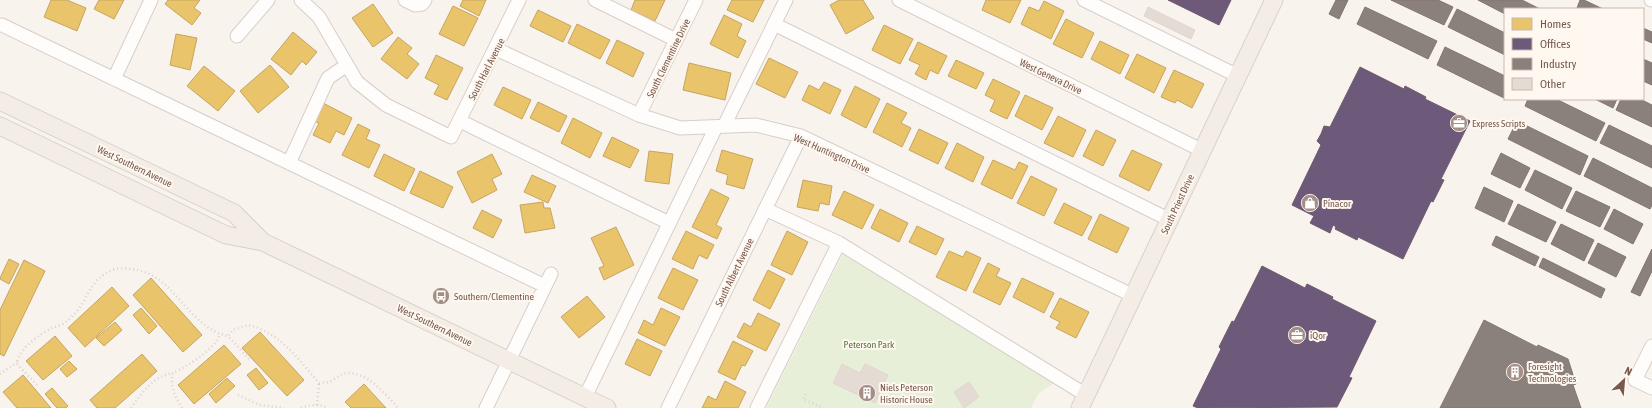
<svg xmlns="http://www.w3.org/2000/svg" width="1652" height="408" font-family="'Asap Condensed',sans-serif">
  <style>
    .green { fill: #e7efd8 }
    .homes { fill: #e9c46a; stroke: #c7a461 }
    .offices { fill: #6d597a; stroke: #70596c }
    .industry { fill: #8a817c; stroke: #84756e }
    .building { fill: #e5dbd5; stroke: #e1d6cf }
    .lines { fill: none; stroke-linecap: round; stroke-linejoin: round }
    .minor-casing { stroke: #d7ceca; stroke-width: 15 }
    .major-casing { stroke: #d9d0cb; stroke-width: 19 }
    .path { stroke: #dad2d0; stroke-width: 2.5; stroke-dasharray: 1 3; stroke-linecap: butt }
    .minor { stroke: #fefdfc; stroke-width: 13 }
    .major { stroke: #f3ede6; stroke-width: 17 }
    .labels { text-anchor: middle; stroke-width: 4; stroke-linejoin: round; paint-order: stroke }
    .street-label { font-size: 10px; fill: #77584d; stroke: #fff8f0 }
    .poi-label { font-size: 10px; fill: #77584d; stroke: #fff8f0; text-anchor: start }
    .park-label { font-size: 10px; fill: #567741; stroke: #fff8f0 }
  </style>
  <rect width="100%" height="100%" fill="#f8f3ed"/>
  <path class="green" d="M843 254 1057 381 1038 394 1031 408H766Z"/>
  <path class="homes" d="M51 0H67L86 8 77 31 44 17Z
    M99 0H124L114 19 94 9Z
    M168 0H200L194 8 201 13 192 25 165 4Z
    M463 0H486L479 16 460 6Z
    M635 0H665L655 21 631 10Z
    M732 0H764L753 22 727 10Z
    M839 0H863L874 18 846 34 830 5Z
    M986 0H1021L1010 23 982 10Z
    M1044 1 1064 11 1051 39 1021 24 1029 7 1039 11Z
    M373 4 393 33 373 47 352 18Z
    M453 6 478 18 464 46 439 34Z
    M538 10 571 26 563 42 530 26Z
    M724 15 742 24 737 36 746 41 738 58 710 44Z
    M1066 19 1094 33 1082 58 1053 44Z
    M577 24 610 40 600 59 568 43Z
    M884 25 913 39 900 64 872 50Z
    M293 32 317 52 306 65 302 61 291 75 271 59Z
    M176 34 197 38 190 70 170 65Z
    M398 37 412 48 407 54 419 64 407 79 381 59Z
    M617 40 644 53 633 77 606 63Z
    M1100 41 1129 55 1120 74 1091 59Z
    M918 42 947 56 938 74 930 70 926 80 915 74 920 65 909 60Z
    M1137 54 1166 68 1154 93 1125 78Z
    M436 55 463 68 447 100 434 94 439 85 425 78Z
    M769 58 798 72 785 98 756 84Z
    M956 60 984 73 976 89 948 76Z
    M689 63 731 73 725 100 683 90Z
    M270 65 289 87 258 113 240 91Z
    M204 66 235 91 218 111 187 86Z
    M1174 70 1204 84 1192 108 1177 100 1175 103 1161 97Z
    M993 79 1020 92 1007 119 990 111 995 100 985 95Z
    M824 82 841 90 830 114 802 100 809 85 819 90Z
    M855 86 880 99 866 128 841 115Z
    M503 87 531 100 522 119 494 105Z
    M1025 95 1053 108 1042 130 1015 116Z
    M538 102 567 116 559 132 530 118Z
    M323 103 352 118 344 135 336 131 330 143 313 135 319 123 314 121Z
    M887 103 907 113 901 123 911 128 902 147 873 132Z
    M1058 116 1086 130 1073 157 1044 143Z
    M573 118 602 133 590 158 561 143Z
    M358 124 370 130 366 139 380 145 369 168 342 155Z
    M919 129 948 143 938 164 909 150Z
    M1096 130 1116 140 1103 166 1083 156Z
    M612 137 639 150 630 168 603 156Z
    M957 143 984 157 973 182 945 168Z
    M722 150 753 159 744 189 726 184 728 175 716 171Z
    M1132 150 1162 164 1149 191 1119 176Z
    M649 151 673 154 669 184 645 181Z
    M384 154 415 169 404 191 374 176Z
    M492 154 502 174 492 179 497 190 472 203 457 172Z
    M993 160 1015 170 1019 162 1028 166 1012 199 981 184Z
    M420 171 453 187 443 208 410 193Z
    M532 175 556 186 548 203 524 192Z
    M1031 176 1057 189 1044 216 1017 203Z
    M803 180 832 186 829 205 820 203 818 211 797 207Z
    M711 189 729 198 716 225 722 228 717 239 692 227Z
    M844 191 874 205 862 229 832 215Z
    M543 202 544 208H550L555 228 525 233 520 205Z
    M1064 203 1092 217 1082 236 1054 223Z
    M880 209 908 223 899 242 871 228Z
    M482 210 502 220 493 238 473 228Z
    M1100 214 1129 228 1117 253 1088 239Z
    M917 226 944 239 936 255 909 242Z
    M616 227 634 265 604 280 599 268 604 266 591 238Z
    M686 231 714 245 707 259 699 255 693 269 672 259Z
    M787 231 808 242 792 275 771 265Z
    M949 251 963 257 966 251 981 258 966 291 936 277Z
    M9 259 19 264 9 284 0 279V278Z
    M24 260 45 271 4 356 0 354V310Z
    M988 263 1000 269 996 276 1011 283 1000 305 973 292Z
    M673 268 698 280 683 310 658 298Z
    M768 270 785 279 770 309 753 300Z
    M151 278 202 335 183 352 133 295Z
    M1022 278 1054 293 1044 313 1013 297Z
    M112 287 129 306 85 347 68 328Z
    M587 296 605 317 579 338 561 317Z
    M1060 298 1089 312 1076 338 1056 328 1060 322 1050 317Z
    M141 308 157 326 149 334 133 315Z
    M661 308 680 317 665 346 638 333 644 320 653 325Z
    M758 313 780 324 766 351 737 337 744 323 751 327Z
    M115 322 122 330 104 346 96 338Z
    M260 332 304 380 287 396 242 348Z
    M55 336 72 356 43 380 26 361Z
    M637 339 662 351 650 376 625 364Z
    M733 341 753 351 745 366 742 365 735 380 718 372Z
    M224 345 241 364 194 404 178 385Z
    M142 354 157 371 115 408H97L90 400Z
    M69 361 77 369 67 377 60 369Z
    M256 368 268 383 259 390 247 375Z
    M23 375 51 408H17L3 392Z
    M227 378 235 386 216 403 209 394Z
    M725 381 746 392 738 408H702L708 396 716 400Z
    M364 384 386 408H351L345 402Z
    M52 388 68 406 66 408H57L45 394Z"/>
  <path class="offices" d="M1168 0H1231L1219 25Z
    M1360 67 1404 89 1405 86 1426 97 1425 99 1470 121 1441 179 1444 180 1433 202 1431 201 1403 259 1358 237 1357 240 1335 229 1336 227 1333 225 1330 233 1310 223 1314 216 1292 205 1321 145 1317 141 1321 134 1324 126 1330 127Z
    M1262 266 1305 288 1307 284 1333 297 1332 299 1376 321 1349 377 1352 378 1337 407 1198 408 1193 406 1221 349 1219 347 1232 321 1234 322Z"/>
  <path class="industry" d="M1336 0H1348L1339 19 1329 14Z
    M1391 0H1438L1453 7 1444 25Z
    M1478 0H1522L1540 9H1505V14Z
    M1580 0H1584L1603 9H1579L1577 8Z
    M1365 7 1437 41 1428 59 1357 24Z
    M1457 9 1505 33V55L1448 27Z
    M1643 28 1652 32V43L1643 39Z
    M1445 47 1505 76 1504 98 1437 65Z
    M1643 59 1652 63V85L1643 81Z
    M1528 99H1556L1605 123 1596 141 1525 106Z
    M1595 99H1617L1613 108Z
    M1621 99H1640L1652 105V127L1616 110Z
    M1517 121 1588 156 1580 175 1508 139Z
    M1609 125 1652 146V168L1600 143Z
    M1501 153 1530 168 1520 188 1491 174Z
    M1593 158 1652 188V205L1650 209 1584 176Z
    M1535 170 1572 188 1562 209 1525 190Z
    M1484 187 1513 201 1504 222 1475 208Z
    M1576 191 1610 207 1600 227 1566 211Z
    M1518 204 1556 222 1546 242 1508 224Z
    M1614 209 1643 224 1633 244 1604 229Z
    M1561 224 1594 240 1584 261 1551 244Z
    M1496 236 1539 257 1535 266 1492 245Z
    M1598 243 1626 257 1616 277 1588 263Z
    M1652 249V271L1640 296 1631 292Z
    M1543 258 1605 289 1601 298 1539 267Z
    M1484 320 1537 347 1538 345 1568 359 1576 384 1573 385 1581 408H1440Z"/>
  <path class="building" d="M1148 7 1195 30 1191 39 1144 16Z
    M842 364 860 373 865 364 888 375 875 403 833 383Z
    M969 382 979 397 964 408 954 392Z"/>
  <g class="lines">
    <defs>
      <path id="minor" d="M301 0 319 17 357 82 386 105 451 137 519 0
        M405 0 415 5 422 4 425 0
        M595 0 676 40
        M899 0 1203 151
        M1084 0 1238 76
        M1651 0H1652
        M774 24 1170 220
        M2 25 545 286
        M237 36 268 0
        M496 49 639 115 680 128 756 125 801 136 1134 296
        M114 79 151 0
        M639 115 696 0
        M460 121 669 223
        M724 126 786 0
        M289 163 328 78 347 65
        M765 209 839 243 1086 395
        M1652 346 1635 380 1652 388
        M585 397 716 127
        M486 408 551 274
        M668 408 801 136
        M757 408 839 243"/>
      <path id="major" d="M0 101 234 213 263 242
        M0 126 226 235 263 242 607 408
        M1080 408 1274 0"/>
    </defs>
    <use href="#minor" class="minor-casing"/>
    <use href="#major" class="major-casing"/>
    <path class="path" d="M249 359 228 336 233 330 248 325C280 332 299 360 319 383 323 382 328 383 331 381 337 378 341 373 348 373 369 373 385 394 398 408
      M0 374 17 362
      M37 385 17 364C19 348 39 335 52 328 57 326 62 325 66 322 69 319 74 315 77 311 90 295 89 281 112 270 117 268 124 268 130 269 175 272 186 327 228 336
      M806 394 803 399 823 408
      M238 395 260 405 284 408
      M317 405 319 383
      M131 408C142 393 153 376 173 373
      M182 408C176 398 169 385 173 373 187 366 215 350 220 334
      M301 408C310 405 319 403 327 408"/>
    <use href="#minor" class="minor"/>
    <use href="#major" class="major"/>
  </g>
  <defs>
    <symbol id="office-disc" viewBox="-11 -11 22 22"><circle r="9.5" fill="#a48e85" stroke="#fff8f0"/><path d="M-6-3h4V-5.5h4V-3h4V5H-6ZM-1-4.5V-3h2v-1.5ZM-6 0V1H6V0Z" fill="#fff"/></symbol>
    <symbol id="shop-disc" viewBox="-11 -11 22 22"><circle r="9.5" fill="#a48e85" stroke="#fff8f0"/><path d="M-5-2.5h2.3a2.7 3.5 0 0 1 5.4 0H5L5.5 6h-11ZM-1.5-2.5h3a1.5 2.3 0 0 0-3 0Z" fill="#fff"/></symbol>
    <symbol id="bus-disc" viewBox="-11 -11 22 22"><circle r="9.5" fill="#a48e85" stroke="#fff8f0"/><path d="M-5-6H5V4H4V6H2V4H-2V6H-4V4H-5ZM-3.5-4V0h7V-4ZM-3.5 1.2v1.5H-2V1.2ZM2 1.2v1.5H3.5V1.2Z" fill="#fff"/></symbol>
    <symbol id="building-disc" viewBox="-11 -11 22 22"><circle r="9.5" fill="#a48e85" stroke="#fff8f0"/><path d="M-4-6H4V6H1V3H-1V6H-4ZM-2.5-4.3h1.7v1.8h-1.7ZM.8-4.3h1.7v1.8H.8ZM-2.5-1h1.7V.8h-1.7ZM.8-1h1.7V.8H.8Z" fill="#fff"/></symbol>
  </defs>
  <g fill-rule="evenodd">
    <use href="#office-disc" x="1449" y="113" width="20" height="20"/>
    <use href="#shop-disc" x="1300" y="193" width="20" height="20"/>
    <use href="#bus-disc" x="431" y="286" width="20" height="20"/>
    <use href="#office-disc" x="1287" y="325" width="20" height="20"/>
    <use href="#building-disc" x="1505" y="362" width="20" height="20"/>
    <use href="#building-disc" x="857" y="383" width="20" height="20"/>
  </g>
  <g class="labels">
    <g class="street-label">
      <text transform="translate(668 58) rotate(-64)" y="4">South Clementine Drive</text>
      <text transform="translate(486 69) rotate(-63)" y="4">South Harl Avenue</text>
      <text transform="translate(1051 76) rotate(26)" y="4">West Geneva Drive</text>
      <text transform="translate(832 153) rotate(24)" y="4">West Huntington Drive</text>
      <text transform="translate(135 166) rotate(26)" y="4">West Southern Avenue</text>
      <text transform="translate(1177 204) rotate(-65)" y="4">South Priest Drive</text>
      <text transform="translate(734 272) rotate(-64)" y="4">South Albert Avenue</text>
      <text transform="translate(435 325) rotate(26)" y="4">West Southern Avenue</text>
    </g>
    <g class="poi-label">
      <text x="1472" y="127">Express Scripts</text>
      <text x="1323" y="207">Pinacor</text>
      <text x="454" y="300">Southern/Clementine</text>
      <text x="1310" y="339">iQor</text>
      <text x="1528" y="370">Foresight<tspan x="1528" dy="12">Technologies</tspan></text>
      <text x="880" y="391">Niels Peterson<tspan x="880" dy="12">Historic House</tspan></text>
    </g>
    <g class="park-label">
      <text x="869" y="348">Peterson Park</text>
    </g>
  </g>
  <rect x="1504" y="8" width="140" height="92" fill="#fff8f0" stroke="#c9b8af"/>
  <rect x="1512" y="18" width="20" height="12" fill="#e9c46a" stroke="#c9b8af"/>
  <text x="1540" y="28" font-size="12" fill="#77584d">Homes</text>
  <rect x="1512" y="38" width="20" height="12" fill="#6d597a" stroke="#c9b8af"/>
  <text x="1540" y="48" font-size="12" fill="#77584d">Offices</text>
  <rect x="1512" y="58" width="20" height="12" fill="#8a817c" stroke="#c9b8af"/>
  <text x="1540" y="68" font-size="12" fill="#77584d">Industry</text>
  <rect x="1512" y="78" width="20" height="12" fill="#e5dbd5" stroke="#c9b8af"/>
  <text x="1540" y="88" font-size="12" fill="#77584d">Other</text>
  <g transform="translate(1624 380) rotate(26)" stroke="#fff8f0" stroke-width="3" paint-order="stroke">
  <path d="M0-3L7 15L0 10L-7 15Z" fill="#77584d"/>
  <text y="-6" font-size="11" font-weight="bold" text-anchor="middle" fill="#77584d">N</text>
  </g>
</svg>
